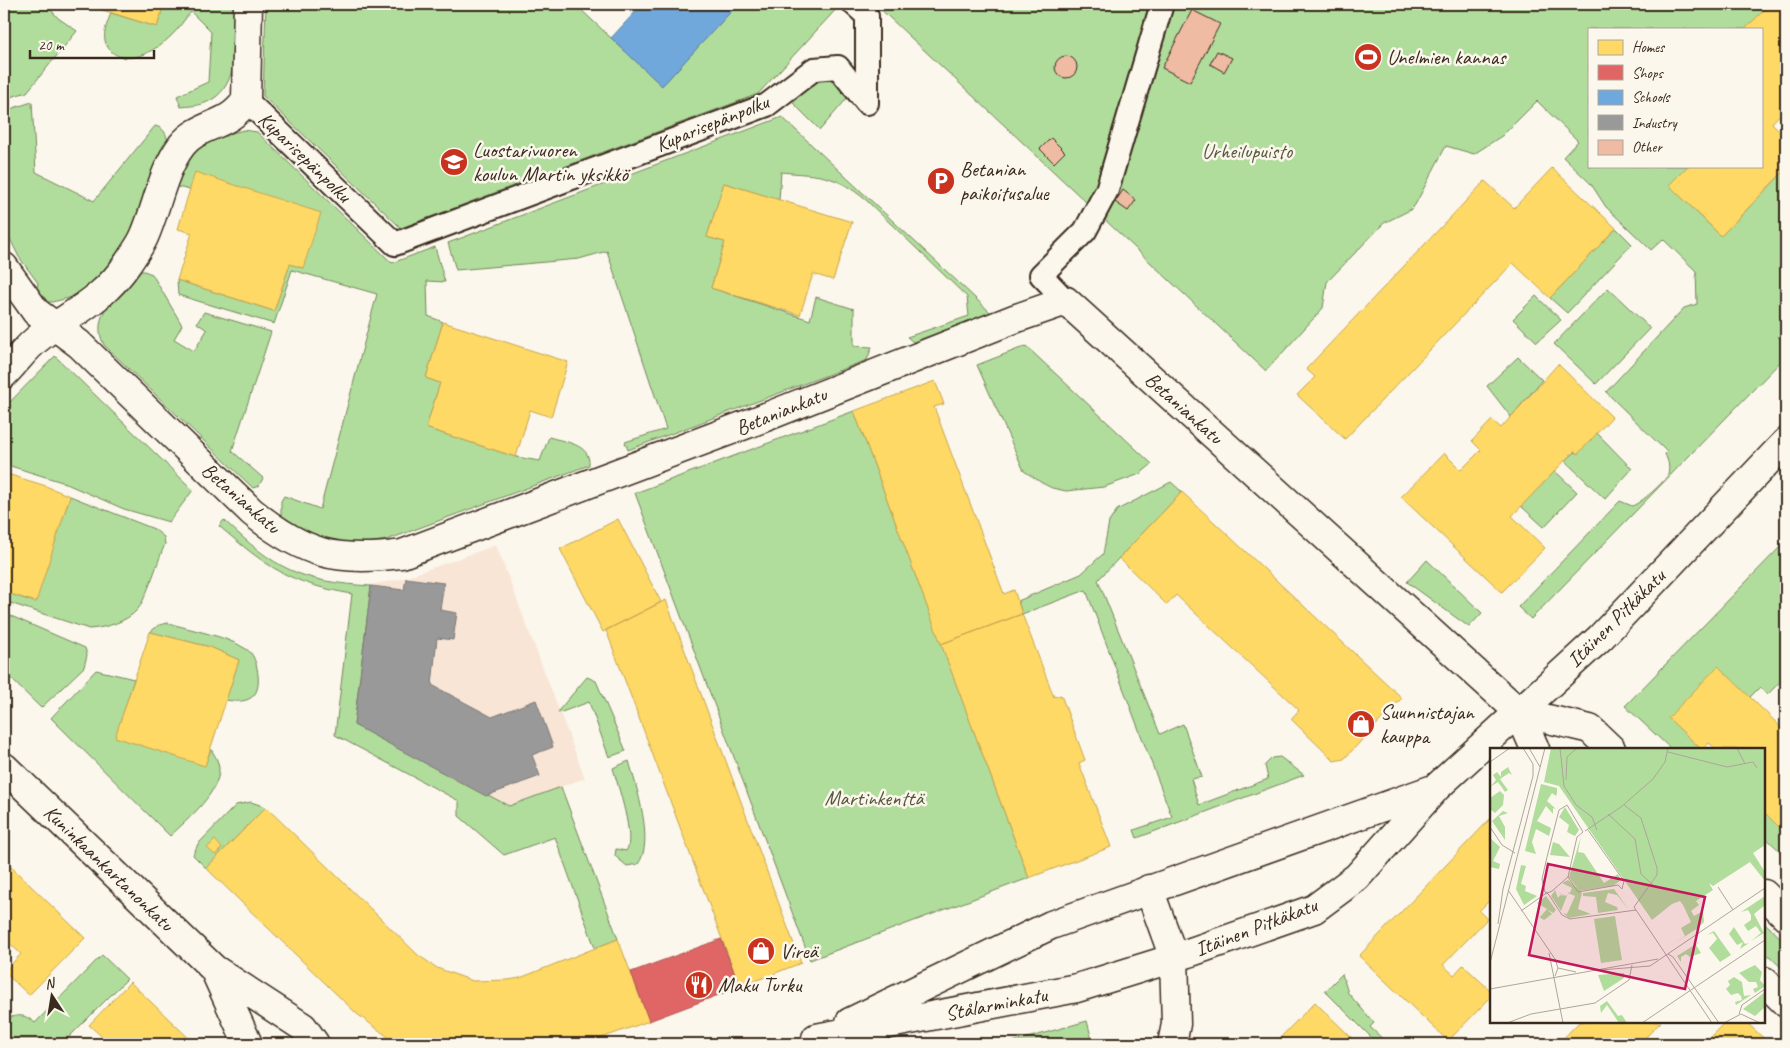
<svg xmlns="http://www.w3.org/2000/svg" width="1790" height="1048" font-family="Caveat,sans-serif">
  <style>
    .built { fill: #f8e5d6 }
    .green { fill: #b0dd9c; stroke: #76845d }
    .homes { fill: #ffd966; stroke: #c4a450 }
    .shops { fill: #e06666; stroke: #ae5450 }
    .schools { fill: #6fa8dc; stroke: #5f82a3 }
    .industry { fill: #999; stroke: #7d7874 }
    .building { fill: #f0bba3; stroke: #3b2a1e }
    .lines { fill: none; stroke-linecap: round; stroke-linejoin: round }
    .lane-casing { stroke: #3b2a1e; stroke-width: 26 }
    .street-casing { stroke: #3b2a1e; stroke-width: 31 }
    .secondary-casing { stroke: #3b2a1e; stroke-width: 31 }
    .lane { stroke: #fbf7ec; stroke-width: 22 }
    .street { stroke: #fbf7ec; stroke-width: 28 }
    .secondary { stroke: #fbf7ec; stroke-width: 28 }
    .labels { text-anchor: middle; stroke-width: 5; stroke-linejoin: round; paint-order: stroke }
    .poi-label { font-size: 21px; fill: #3b2a1e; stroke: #fbf7ec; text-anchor: start }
    .street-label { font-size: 21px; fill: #3b2a1e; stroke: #fbf7ec }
    .park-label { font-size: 21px; fill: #58573e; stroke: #fbf7ec }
    .inset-road { fill: none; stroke: #aea59a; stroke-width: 1 }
    .view { fill: #c2185b; fill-opacity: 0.15; stroke: #c2185b; stroke-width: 2.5 }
    .inset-edge { fill: none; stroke: #3b2a1e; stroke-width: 2.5 }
  </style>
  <rect width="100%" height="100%" fill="#fbf7ec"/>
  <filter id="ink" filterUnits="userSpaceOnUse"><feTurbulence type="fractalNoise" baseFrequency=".02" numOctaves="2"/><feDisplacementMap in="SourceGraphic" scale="10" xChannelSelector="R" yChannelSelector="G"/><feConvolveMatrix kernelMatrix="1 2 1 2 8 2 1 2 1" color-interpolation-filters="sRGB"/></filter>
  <g filter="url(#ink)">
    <path class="built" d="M496 545 585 778 485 815 335 735 353 585H369L401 579Z"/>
    <path class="green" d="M4 4H46L58 18 77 31 27 92 4 99Z
      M164 4H235C234 35 243 89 205 103 198 106 189 106 181 107L177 96 208 82 211 32 191 12C184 19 179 29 171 36 158 49 129 67 112 52 99 40 106 27 111 13L157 27Z
      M266 4H575L662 86 738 4 840 5 758 94 401 228 263 96Z
      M875 4H1770L1745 29H1589V166H1688L1669 185 1721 236 1786 169V328L1778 337 1786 344V356L1531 619 1518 607 1620 501 1632 506C1641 503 1665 482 1668 474 1670 466 1668 461 1665 454L1667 452 1606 392 1684 308 1697 304 1696 271 1663 239 1651 250 1606 207 1591 184 1563 157 1578 141 1537 101 1503 135 1474 154 1446 146 1415 205 1410 210 1384 223 1327 282 1323 308 1266 371Z
      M835 77 849 96 820 130 793 103 810 81Z
      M32 102 36 172 94 201 155 126C164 128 166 133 168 142L130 237 113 263 82 295 52 302H45L36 291 38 283 19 257 4 227V111Z
      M782 117 991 313 913 342 907 337 969 316 967 297 866 200C833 173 821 176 781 172L779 200 724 183 707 237 725 242 711 288 810 320 816 297 854 309V346L872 347 867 360 628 450 625 442 666 429 607 251 579 259 456 270 448 243Z
      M244 130 257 132 392 263 435 247 445 282 427 281 428 316 443 322 426 378 440 383 426 428 516 457 540 461 549 437C565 442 591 444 589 465L384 541C346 546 311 540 281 515V501L284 496 320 509 377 294 292 270 274 324 178 295 177 280 274 311 290 264 303 268 190 190 173 186 194 150 216 137Z
      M1616 228 1632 244 1567 313 1550 298Z
      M135 271H144L152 274 182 325 174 339 194 351 207 330 197 323 204 312 271 332 232 451 263 478 259 486 253 488 104 345C89 316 118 293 135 271Z
      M1608 288 1650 328 1596 384 1554 344Z
      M1536 296 1561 320 1537 342 1513 319Z
      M1026 346 1152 464 1140 474 1104 487 1066 491 1052 488 1042 483 1024 471 977 365Z
      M55 356 193 490 169 522 124 509 62 482 4 464V408Z
      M1518 357 1542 380 1511 417 1487 386Z
      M854 411 1029 878 810 960 635 493Z
      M1597 433 1632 469 1605 499 1565 461Z
      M1555 471 1577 492 1544 527 1521 506Z
      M1171 482 1182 492 1098 580 1160 734 1183 724 1202 777 1191 779 1199 805 1268 779 1265 765 1272 758 1280 757 1304 775 1137 838 1134 830 1172 817 1086 590 1022 614 1018 601 1081 574 1103 554 1109 522 1117 510Z
      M70 496 154 529 164 537 165 544C159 558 146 599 138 609 127 622 105 628 89 629L4 601V592L35 602Z
      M224 520C275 569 300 582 371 586L354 725 509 806 561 787 618 939 595 948 555 837 504 855 459 816V801L335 735 352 594C288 583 267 567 219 526Z
      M1786 541V676L1767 695 1760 687 1750 697 1669 718 1701 749H1671L1625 706Z
      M1427 560 1482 613 1469 627 1407 582Z
      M4 613 85 648 87 655 84 667 41 708 4 672Z
      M168 623C191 630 227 636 246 649 253 653 255 660 257 668 262 694 253 705 226 700L239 660 210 647 150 632 159 625Z
      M96 670 134 679 116 737 205 765 211 749C213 753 217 758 218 763 226 788 186 821 170 836L51 718Z
      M587 677 596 681 626 751 609 757 589 702 559 713V710Z
      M629 761C636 786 655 842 638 864L627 866 615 856 616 849 626 851C636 839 617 783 613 768Z
      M251 802 266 807 206 868 193 855 198 844 236 805Z
      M1764 812 1786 834V851L1783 854 1764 836Z
      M1764 922 1786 943V972L1764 951Z
      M102 955 127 979 62 1044H4V1019C18 1015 24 1013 35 1023Z
      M1342 974 1348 993 1374 1023 1370 1027 1388 1044H1378L1325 991Z
      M1087 1021 1093 1044H1005H1006Z"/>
    <path class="homes" d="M83 4H164L157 27Z
      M1770 4H1786V108L1772 123 1786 137V169L1721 236 1669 185 1688 166H1761V29H1745Z
      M1552 168 1616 228 1550 298 1513 263 1345 439 1297 395 1315 377 1306 369 1485 181 1514 208Z
      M195 172 321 213 303 268 290 264 274 311 177 280 192 233 178 229Z
      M724 183 852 222 833 280 813 274 800 315 711 288 725 242 707 237Z
      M443 322 568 362 551 417 530 410 516 457 426 428 440 383 426 378Z
      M1558 364 1612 417 1578 454 1574 451 1512 516 1545 548 1502 592 1401 497 1444 453 1461 470 1481 450 1472 441 1492 420 1501 428Z
      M935 381 944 404 934 407 1004 594 1014 590 1022 614 941 644 854 411Z
      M4 473 43 485 70 496 36 602 4 592Z
      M1182 492 1402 698 1344 759 1334 761 1291 719 1299 710 1176 595 1167 605 1119 558Z
      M618 519 661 602 603 632 560 549Z
      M666 600 801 963 740 987 606 630Z
      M1022 614 1054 697 1061 695 1085 760 1079 763 1111 847 1029 878 941 644Z
      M150 632 210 647 239 660 205 766 115 737Z
      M1718 666 1786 732V834L1764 812V749H1716L1709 743 1704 749H1701L1668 718Z
      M266 807 418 955 437 968 473 981 508 980 520 978 618 939 649 1021 585 1044H399L395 1042 357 1014 206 868Z
      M1491 818V899L1479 911 1487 919 1443 965 1454 975 1463 965 1491 991V997L1448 1041 1359 956Z
      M215 840 222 848 215 855 207 848Z
      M4 860 85 938 29 995 4 972 21 954 4 938Z
      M130 982 195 1044H110L89 1025Z
      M1315 1002 1321 1008 1358 1044H1274Z
      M1579 1022H1661L1639 1044H1558Z
      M1725 1022H1746L1770 1044H1703Z"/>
    <path class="shops" d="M721 939 740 987 649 1021 631 972Z"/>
    <path class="schools" d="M632 4H738L662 86 611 38 638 9Z"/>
    <path class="industry" d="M406 578 444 583 440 610 457 613 453 640 437 638 432 685 492 717 536 700 553 747 532 755 540 776 486 796 354 725 371 586 404 590Z"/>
    <path class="building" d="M1192 10 1220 24 1190 82 1162 68Z
      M1217 51 1232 58 1224 72 1210 64Z
      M1055 67a11 11 0 1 1 22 0a11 11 0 1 1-22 0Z
      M1051 138 1065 152 1054 163 1040 149Z
      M1123 190 1136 200 1128 211 1115 202Z"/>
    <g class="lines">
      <defs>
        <path id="lane" d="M854 4 867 16V103
          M246 100 395 244 767 105 814 69 838 67 867 103
          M1066 301 1041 275 1085 231 1107 190 1162 4"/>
        <path id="street" d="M4 267 36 312 79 344 252 512C304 554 336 563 402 554L758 420 1014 319 1066 301 1519 712 1535 749
          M4 374C16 362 27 346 41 336 75 311 103 300 128 263 133 255 140 246 144 237 157 208 162 171 182 145 199 123 230 127 246 100L248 4
          M1519 712 1590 729 1611 749
          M1149 889 1174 958 1176 1024 1172 1044
          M1764 894 1786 916
          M1764 981 1786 1003"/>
        <path id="secondary" d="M4 767 214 969 303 1027 315 1044
          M214 969 248 1044
          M850 1022 1051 925 1436 788
          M816 1038 1077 988 1174 958 1314 909 1357 877 1437 787 1601 637 1786 442"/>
      </defs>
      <use href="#lane" class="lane-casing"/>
      <use href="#street" class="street-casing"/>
      <use href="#secondary" class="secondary-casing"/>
      <use href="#lane" class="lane"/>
      <use href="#street" class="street"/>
      <use href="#secondary" class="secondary"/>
    </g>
  </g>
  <defs>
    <symbol id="stadium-disc" viewBox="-11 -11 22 22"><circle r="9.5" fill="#c8321e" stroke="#fbf7ec"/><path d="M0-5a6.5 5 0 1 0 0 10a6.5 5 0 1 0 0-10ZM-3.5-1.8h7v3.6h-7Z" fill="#fff"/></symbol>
    <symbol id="school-disc" viewBox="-11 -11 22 22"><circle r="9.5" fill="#c8321e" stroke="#fbf7ec"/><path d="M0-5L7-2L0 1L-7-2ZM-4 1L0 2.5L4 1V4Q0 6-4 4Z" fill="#fff"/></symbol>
    <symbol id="parking-disc" viewBox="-11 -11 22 22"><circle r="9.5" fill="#c8321e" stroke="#fbf7ec"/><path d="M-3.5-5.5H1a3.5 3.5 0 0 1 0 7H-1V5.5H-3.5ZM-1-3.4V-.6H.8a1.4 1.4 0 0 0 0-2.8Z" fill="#fff"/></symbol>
    <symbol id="shop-disc" viewBox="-11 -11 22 22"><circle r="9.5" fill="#c8321e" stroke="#fbf7ec"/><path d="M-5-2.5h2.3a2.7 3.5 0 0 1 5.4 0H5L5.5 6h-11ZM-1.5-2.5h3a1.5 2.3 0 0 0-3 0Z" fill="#fff"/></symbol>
    <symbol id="restaurant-disc" viewBox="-11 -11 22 22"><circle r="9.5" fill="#c8321e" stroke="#fbf7ec"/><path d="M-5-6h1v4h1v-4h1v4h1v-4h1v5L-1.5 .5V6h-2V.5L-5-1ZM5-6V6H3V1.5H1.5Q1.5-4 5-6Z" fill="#fff"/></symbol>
  </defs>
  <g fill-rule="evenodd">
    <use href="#stadium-disc" x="1352" y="41" width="32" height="32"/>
    <use href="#school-disc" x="438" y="146" width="32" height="32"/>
    <use href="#parking-disc" x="925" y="165" width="32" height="32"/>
    <use href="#shop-disc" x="1345" y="708" width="32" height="32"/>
    <use href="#shop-disc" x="745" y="935" width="32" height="32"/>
    <use href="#restaurant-disc" x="683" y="969" width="32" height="32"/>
  </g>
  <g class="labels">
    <g class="poi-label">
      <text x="1387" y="64">Unelmien kannas</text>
      <text x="473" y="157">Luostarivuoren<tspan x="473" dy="24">koulun Martin yksikkö</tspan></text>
      <text x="960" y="176">Betanian<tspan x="960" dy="24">paikoitusalue</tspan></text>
      <text x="1380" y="719">Suunnistajan<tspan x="1380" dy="24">kauppa</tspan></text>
      <text x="780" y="958">Vireä</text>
      <text x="718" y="992">Maku Turku</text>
    </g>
    <g class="street-label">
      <text transform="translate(712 123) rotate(-22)" y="7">Kuparisepänpolku</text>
      <text transform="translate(305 157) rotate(44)" y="7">Kuparisepänpolku</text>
      <text transform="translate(1184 408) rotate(42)" y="7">Betaniankatu</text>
      <text transform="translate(781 411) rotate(-22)" y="7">Betaniankatu</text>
      <text transform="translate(241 498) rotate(41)" y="7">Betaniankatu</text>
      <text transform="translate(1616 618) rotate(-45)" y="7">Itäinen Pitkäkatu</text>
      <text transform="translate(109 868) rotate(44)" y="7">Kuninkaankartanonkatu</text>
      <text transform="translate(1256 927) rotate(-21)" y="7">Itäinen Pitkäkatu</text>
      <text transform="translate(996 1004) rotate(-11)" y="7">Stålarminkatu</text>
    </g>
    <g class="park-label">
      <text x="1247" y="158">Urheilupuisto</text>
      <text x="874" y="805">Martinkenttä</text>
    </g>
  </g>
  <g transform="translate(1490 748)">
    <rect width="275" height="275" fill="#fbf7ec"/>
    <path d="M61 0H275V97L263 105 275 124V133L260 114 223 138 219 135 223 142 206 153 209 157 201 163 204 168 213 163 214 174 208 180 180 198 195 188 191 180 201 174 193 157 190 153 182 156 162 172 69 38 54 34ZM18 19 22 27 19 25 10 31 18 42 15 44 8 34 0 39 6 32 3 27 7 24 11 29V24ZM51 36 67 40V45L66 48 62 45 57 53 66 61 63 60V66L56 58 47 73 61 80 59 88 46 81 42 94 46 106 35 103ZM10 43 14 47 13 57 5 65 0 61V50ZM75 59 89 82 85 88 77 84 79 77 69 69ZM13 63 18 65 9 68 15 79V92L2 73ZM91 88 88 104 94 105 114 135 128 126 131 132 123 138 89 143 79 129ZM0 90 10 99 3 113 10 116 9 121 0 119ZM63 94 69 96 80 109 60 107ZM31 117 36 118 31 136 36 138 35 143 47 148 34 157 26 141ZM78 132 92 145 88 161 101 166 79 170 73 165 77 166 85 148 78 145 71 163 61 148 65 142 68 150 70 147 74 148 68 144 76 148 79 144 80 145 82 140 72 135ZM124 141 139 162 127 147 118 145 115 154 127 159 128 162 108 165 106 149 93 148V145ZM56 148 66 162 63 165 57 161 62 166 54 172 43 165 50 169 57 161 47 155ZM275 148V157L264 166 274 185 261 193 271 185 266 178 258 183 254 177 261 172V167L258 162 251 164ZM125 168 132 212 111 215 104 171ZM244 179 255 196 259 195 250 201 253 194 247 197 239 186ZM224 183 241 207 230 214 219 200 227 191 223 185 217 187ZM211 193 206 197 211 205 200 209 196 206 191 209V214L187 208ZM265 217 272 224 270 232 275 238 265 245 263 241 268 239 266 234H259L249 225ZM134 225V230L114 243 108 227ZM244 229 252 234 254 248 261 247 246 257 245 254 252 252 251 248 248 245 241 247 236 241 240 237 238 233ZM275 244V259L265 268 253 261ZM117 253 128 268 132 267 137 275H129L117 257 111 265 110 258Z" fill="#b0dd9c"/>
    <path class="inset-road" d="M39 0 50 19M70 0 74 38 86 57 102 69 107 82M247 0 255 16M178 4 237 19 263 14 267 20M0 14 20 0M76 32 77 9 87 0M134 57 151 70 167 120V127L144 159 222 275M118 66 145 91 151 126 163 137M0 79 12 97 25 105M95 83 131 59 163 31 175 14 178 0M78 129 88 144 128 137 132 141 134 133 98 82M228 139 243 162M18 142 65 211 68 220 65 228M31 163 55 146 57 145 60 144 62 143 78 129 87 89 93 84 77 57 69 62 57 109 52 131 55 144 57 145 59 147 72 167 80 171 146 162M8 176 13 141 43 28V16L33 0M59 205 73 275M178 206 183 209 229 275M0 215 55 0M68 220 86 224M110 222 160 218 275 140M0 241 168 211M249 266 252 257 275 241M17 275 41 266 105 255 139 232 142 217M152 275 275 192M234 275 251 266 270 275"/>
    <path class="view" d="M58 116 215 149 195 241 39 207Z"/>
    <rect width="275" height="275" class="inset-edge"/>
  </g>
  <rect width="1790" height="1048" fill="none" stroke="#fbf7ec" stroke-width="20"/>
  <rect x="10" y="10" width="1770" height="1028" fill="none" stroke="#3b2a1e" stroke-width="2" filter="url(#ink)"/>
  <rect x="1588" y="28" width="175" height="140" fill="#fbf7ec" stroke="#aea59a"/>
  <rect x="1598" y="40" width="25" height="15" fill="#ffd966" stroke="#aea59a"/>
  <text x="1632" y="52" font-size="15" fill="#3b2a1e">Homes</text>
  <rect x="1598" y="65" width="25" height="15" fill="#e06666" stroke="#aea59a"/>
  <text x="1632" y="78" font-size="15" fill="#3b2a1e">Shops</text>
  <rect x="1598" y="90" width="25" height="15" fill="#6fa8dc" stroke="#aea59a"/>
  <text x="1632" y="102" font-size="15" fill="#3b2a1e">Schools</text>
  <rect x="1598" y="115" width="25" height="15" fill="#999999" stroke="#aea59a"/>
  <text x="1632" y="128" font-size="15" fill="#3b2a1e">Industry</text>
  <rect x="1598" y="140" width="25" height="15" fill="#f0bba3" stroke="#aea59a"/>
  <text x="1632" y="152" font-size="15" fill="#3b2a1e">Other</text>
  <g transform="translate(52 996) rotate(348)" stroke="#fbf7ec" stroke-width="4" paint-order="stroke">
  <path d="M0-4L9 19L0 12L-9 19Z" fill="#3b2a1e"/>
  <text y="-8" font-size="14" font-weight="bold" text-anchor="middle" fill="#3b2a1e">N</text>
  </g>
  <path d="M30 50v8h124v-8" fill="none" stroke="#3b2a1e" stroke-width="2.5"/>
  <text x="38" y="50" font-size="15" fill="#3b2a1e" stroke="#fbf7ec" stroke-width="4" paint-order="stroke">20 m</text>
</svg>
